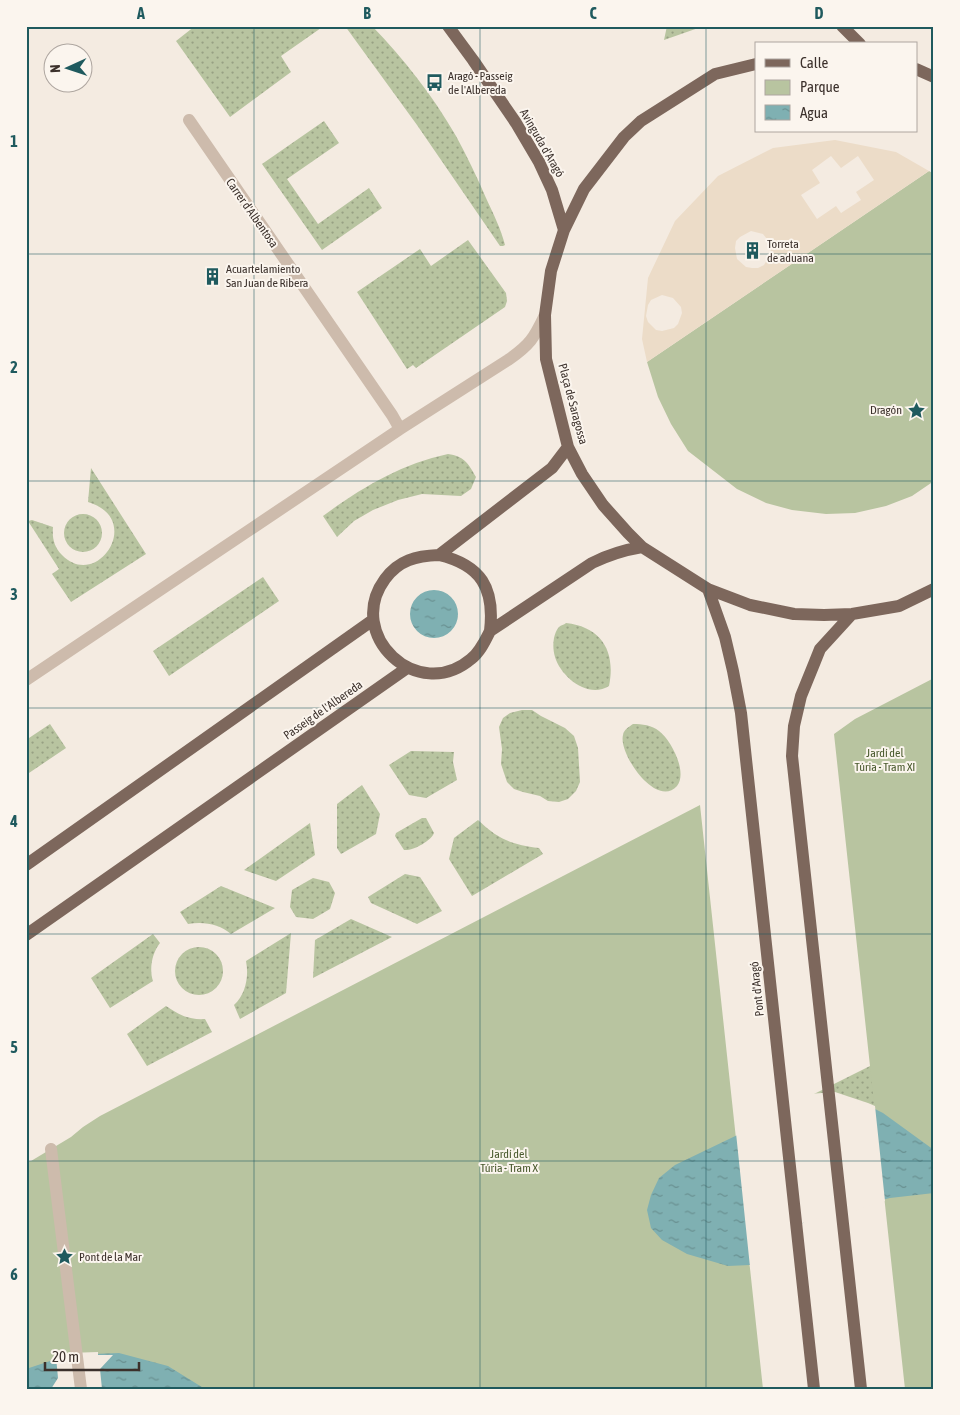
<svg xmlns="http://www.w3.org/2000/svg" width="960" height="1415" font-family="'Asap Condensed',sans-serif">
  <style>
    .grass { fill: url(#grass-dots) }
    .green { fill: #b8c4a0 }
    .plaza { fill: #ecdcc8; fill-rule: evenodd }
    .water { fill: url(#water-ripples) }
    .pier { fill: #f4ebe1 }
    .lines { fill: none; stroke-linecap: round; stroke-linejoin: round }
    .street { stroke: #cdbbac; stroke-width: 12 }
    .primary { stroke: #7d675c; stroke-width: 12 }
    .grid { fill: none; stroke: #1f5a5e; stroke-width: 1; stroke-opacity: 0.55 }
    .labels { text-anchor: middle; stroke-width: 4; stroke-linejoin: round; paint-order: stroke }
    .poi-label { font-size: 12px; fill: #3b302b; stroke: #fbf5ee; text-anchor: start }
    .street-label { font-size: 12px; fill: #3b302b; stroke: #fbf5ee }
    .park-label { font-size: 12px; fill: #4a5a2e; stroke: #fbf5ee }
    .neatline { fill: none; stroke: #1f5a5e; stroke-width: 2 }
    .grid-label { font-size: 16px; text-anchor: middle; font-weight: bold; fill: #1f5a5e }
  </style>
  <defs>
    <pattern id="grass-dots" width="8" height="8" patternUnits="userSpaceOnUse" patternTransform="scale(1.25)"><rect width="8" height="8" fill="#b8c4a0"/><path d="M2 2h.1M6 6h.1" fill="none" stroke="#97a083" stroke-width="1.8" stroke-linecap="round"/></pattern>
    <pattern id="water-ripples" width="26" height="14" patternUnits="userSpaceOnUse" patternTransform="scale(1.25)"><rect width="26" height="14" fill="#7fb0b2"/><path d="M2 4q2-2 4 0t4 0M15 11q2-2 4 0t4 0" fill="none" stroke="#699091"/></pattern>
  </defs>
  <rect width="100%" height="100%" fill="#f4ebe1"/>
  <path class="grass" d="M195 26H319L321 28 281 56 291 72 230 117 176 41Z
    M345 26H372C404 59 433 96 456 136 467 156 477 177 486 198 493 213 501 229 505 245L503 246H500L417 125Z
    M667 26H704L664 40Z
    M324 121 339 143 287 179 318 224 369 188 382 208 322 250 262 164Z
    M468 240 506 293 507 301 505 307 416 368 413 365 407 369 357 292 420 249 431 266Z
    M448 454C464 456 468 463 476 477L471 489 461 496 422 494 398 500 373 510 354 521 337 537 323 516C361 488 401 464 448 454Z
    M91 468 146 554 71 602 52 574 59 569 28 521 32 520 53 527C52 538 54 547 62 555 97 591 145 519 88 502Z
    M64 533a19 19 0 1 1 38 0a19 19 0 1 1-38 0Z
    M263 577 279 601 169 676 153 651Z
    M566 623C602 627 616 652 609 686 588 699 561 677 555 657 553 650 553 644 554 638 555 634 556 630 559 627 561 625 564 625 566 623Z
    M522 710H532L541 716 565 728 574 736 578 748 580 782 576 791 568 799 559 802 548 801 540 796 523 792 514 789 507 782 501 764 502 749 499 727 503 718 510 713Z
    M50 724 66 748 26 775V740Z
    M633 724C642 724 652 725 659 731 671 740 688 772 677 786 656 809 618 753 623 735 624 729 629 727 633 724Z
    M411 751 454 752 453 762 457 780 426 798 409 795 389 765Z
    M362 785 380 814 376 834 341 854 337 848V804Z
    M422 818H426L434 833C431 841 413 851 404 850L395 836 396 833Z
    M478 820C499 840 511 844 539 848L543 854 472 896 449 859 454 838Z
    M310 823 315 855 276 881 244 870Z
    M405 874 420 877 442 911 417 924 371 903 368 897Z
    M313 878 329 882 335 893 330 909 313 919 296 917 290 907 292 890Z
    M221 886 275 908 231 934C220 924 203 921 188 924L180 912Z
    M351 919 392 937 313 978 315 940Z
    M291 933 286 993 240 1019 234 1005C246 994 249 976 246 961Z
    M153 934 160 943C152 953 149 969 153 981L110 1008 91 978Z
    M175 971a24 24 0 1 1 48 0a24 24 0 1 1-48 0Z
    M166 1006C179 1015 189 1020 205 1019L212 1032 147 1066 127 1034Z
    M934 1034V1150L810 1096Z"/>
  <path class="green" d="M929 171 934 174V481L912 496 886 506 855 513 826 514 792 510 766 503 737 489 688 451 671 424 658 397 647 362Z
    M934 678V1389H905L834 734 855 719Z
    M700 805 763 1389H26V1161H31L71 1137 83 1127 100 1116Z"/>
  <path class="plaza" d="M835 140 896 152 929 171 647 362 642 339 648 278 675 221 718 176 773 148ZM831 156 841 168 858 156 874 180 856 192 861 200 841 213 836 206 817 219 801 195 820 183 812 170ZM751 231 763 234 770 243 771 249 770 255 764 265 758 268H752L746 267 737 259 735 248 736 241 740 237ZM662 295 673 298 681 307 682 313 678 324 674 328 662 331 656 330 648 322 646 316 648 305 651 300Z"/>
  <path class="water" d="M410 614a24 24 0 1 1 48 0a24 24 0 1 1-48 0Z
    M867 1105 883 1113 934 1150V1193L890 1198 809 1218 750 1265 728 1266 687 1254 662 1240 651 1228 647 1210 651 1195 659 1178 675 1165 754 1127Z
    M119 1353 168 1366 205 1389H26V1369L68 1355Z"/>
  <path class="pier" d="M835 1092 868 1103 875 1106 885 1201 857 1210 810 1220 800 1224 775 1251 760 1262 750 1267 736 1133 753 1125 809 1094Z
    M98 1352V1355H113L100 1369 102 1389H51L58 1378 56 1357 68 1353Z"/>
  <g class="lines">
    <path class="street" d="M189 120 392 415 400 429
      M26 680 400 429 508 360C530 345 534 338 545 315
      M51 1149 81 1389"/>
    <path class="primary" d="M448 26 473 60 516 123 539 162 552 190 564 230
      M842 26 860 44
      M756 64 715 74 641 121 624 137 584 189 564 230 551 271 545 315 546 359 568 447 582 474 603 505 628 533 642 547 708 589 750 605 794 614 824 615 852 614 899 606 934 589
      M916 69 934 77
      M568 447 552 468 439 555C416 556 399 560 385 579 344 635 418 704 471 659 480 652 485 641 490 631L592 563C608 555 624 550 642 547
      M439 555C481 565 495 588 490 631
      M708 589 725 637 733 671 741 713 814 1389
      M852 614 820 649 814 664 801 696 794 726 792 756 861 1389
      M26 865 373 620
      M26 935 407 668"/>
  </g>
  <path class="grid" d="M254 26V1389M480 26V1389M706 26V1389M26 254H934M26 481H934M26 708H934M26 934H934M26 1161H934"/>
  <defs>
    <symbol id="bus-bare" viewBox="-9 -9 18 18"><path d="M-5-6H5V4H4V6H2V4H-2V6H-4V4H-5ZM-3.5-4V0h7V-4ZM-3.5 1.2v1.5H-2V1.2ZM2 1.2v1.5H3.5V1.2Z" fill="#1f5a5e" stroke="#fbf5ee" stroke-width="2.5" paint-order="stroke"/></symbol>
    <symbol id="building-bare" viewBox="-9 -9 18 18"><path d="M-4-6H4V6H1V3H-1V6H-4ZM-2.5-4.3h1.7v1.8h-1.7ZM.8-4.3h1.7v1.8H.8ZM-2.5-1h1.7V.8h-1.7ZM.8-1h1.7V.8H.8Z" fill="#1f5a5e" stroke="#fbf5ee" stroke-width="2.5" paint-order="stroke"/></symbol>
    <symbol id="sight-bare" viewBox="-9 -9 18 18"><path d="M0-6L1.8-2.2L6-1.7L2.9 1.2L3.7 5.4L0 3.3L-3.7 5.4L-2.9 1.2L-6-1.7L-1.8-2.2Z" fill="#1f5a5e" stroke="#fbf5ee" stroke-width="2.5" paint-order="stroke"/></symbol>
  </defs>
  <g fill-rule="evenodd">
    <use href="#bus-bare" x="422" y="70" width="25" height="25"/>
    <use href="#building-bare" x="740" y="238" width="25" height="25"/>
    <use href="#building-bare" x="200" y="264" width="25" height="25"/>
    <use href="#sight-bare" x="904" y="398" width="25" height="25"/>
    <use href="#sight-bare" x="52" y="1244" width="25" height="25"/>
  </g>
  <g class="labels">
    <g class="poi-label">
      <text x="448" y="80">Aragó - Passeig<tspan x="448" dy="14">de l'Albereda</tspan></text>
      <text x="767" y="248">Torreta<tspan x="767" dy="14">de aduana</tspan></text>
      <text x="226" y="273">Acuartelamiento<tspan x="226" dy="14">San Juan de Ribera</tspan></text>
      <text x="902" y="414" text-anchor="end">Dragón</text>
      <text x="79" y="1261">Pont de la Mar</text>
    </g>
    <g class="street-label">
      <text transform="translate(542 143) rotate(60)" y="4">Avinguda d'Aragó</text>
      <text transform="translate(252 213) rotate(55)" y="4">Carrer d'Albentosa</text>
      <text transform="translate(573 404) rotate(75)" y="4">Plaça de Saragossa</text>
      <text transform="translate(323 710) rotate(-35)" y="4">Passeig de l'Albereda</text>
      <text transform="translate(757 989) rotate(-96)" y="4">Pont d'Aragó</text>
    </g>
    <g class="park-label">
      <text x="885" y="757">Jardí del<tspan x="885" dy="14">Túria - Tram XI</tspan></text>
      <text x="509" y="1158">Jardí del<tspan x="509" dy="14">Túria - Tram X</tspan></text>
    </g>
  </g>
  <rect width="960" height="1415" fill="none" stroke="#fbf5ee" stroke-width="55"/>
  <rect x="755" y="42" width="162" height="90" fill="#fbf5ee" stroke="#aea6a0"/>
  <rect x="765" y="59" width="25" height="8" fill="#7d675c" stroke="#aea6a0"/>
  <text x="800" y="68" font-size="15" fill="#3b302b">Calle</text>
  <rect x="765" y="80" width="25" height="15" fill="#b8c4a0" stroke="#aea6a0"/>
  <text x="800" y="92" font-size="15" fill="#3b302b">Parque</text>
  <rect x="765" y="105" width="25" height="15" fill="url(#water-ripples)" stroke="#aea6a0"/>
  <text x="800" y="118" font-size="15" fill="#3b302b">Agua</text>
  <g transform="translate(68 68) rotate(267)"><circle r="24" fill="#fbf5ee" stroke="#aea6a0"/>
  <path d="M0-4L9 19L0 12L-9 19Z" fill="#1f5a5e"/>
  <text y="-8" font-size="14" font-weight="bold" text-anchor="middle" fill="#3b302b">N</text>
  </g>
  <path d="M45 1362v8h94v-8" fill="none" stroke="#3b302b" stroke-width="2.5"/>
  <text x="52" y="1362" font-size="15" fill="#3b302b" stroke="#fbf5ee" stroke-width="4" paint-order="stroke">20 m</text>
  <rect x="28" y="28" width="904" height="1360" class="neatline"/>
  <g class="grid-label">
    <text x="141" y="19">A</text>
    <text x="367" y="19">B</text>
    <text x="593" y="19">C</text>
    <text x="819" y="19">D</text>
    <text x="14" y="147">1</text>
    <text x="14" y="373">2</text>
    <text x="14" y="600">3</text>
    <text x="14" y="827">4</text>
    <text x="14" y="1053">5</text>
    <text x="14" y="1280">6</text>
  </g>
</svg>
